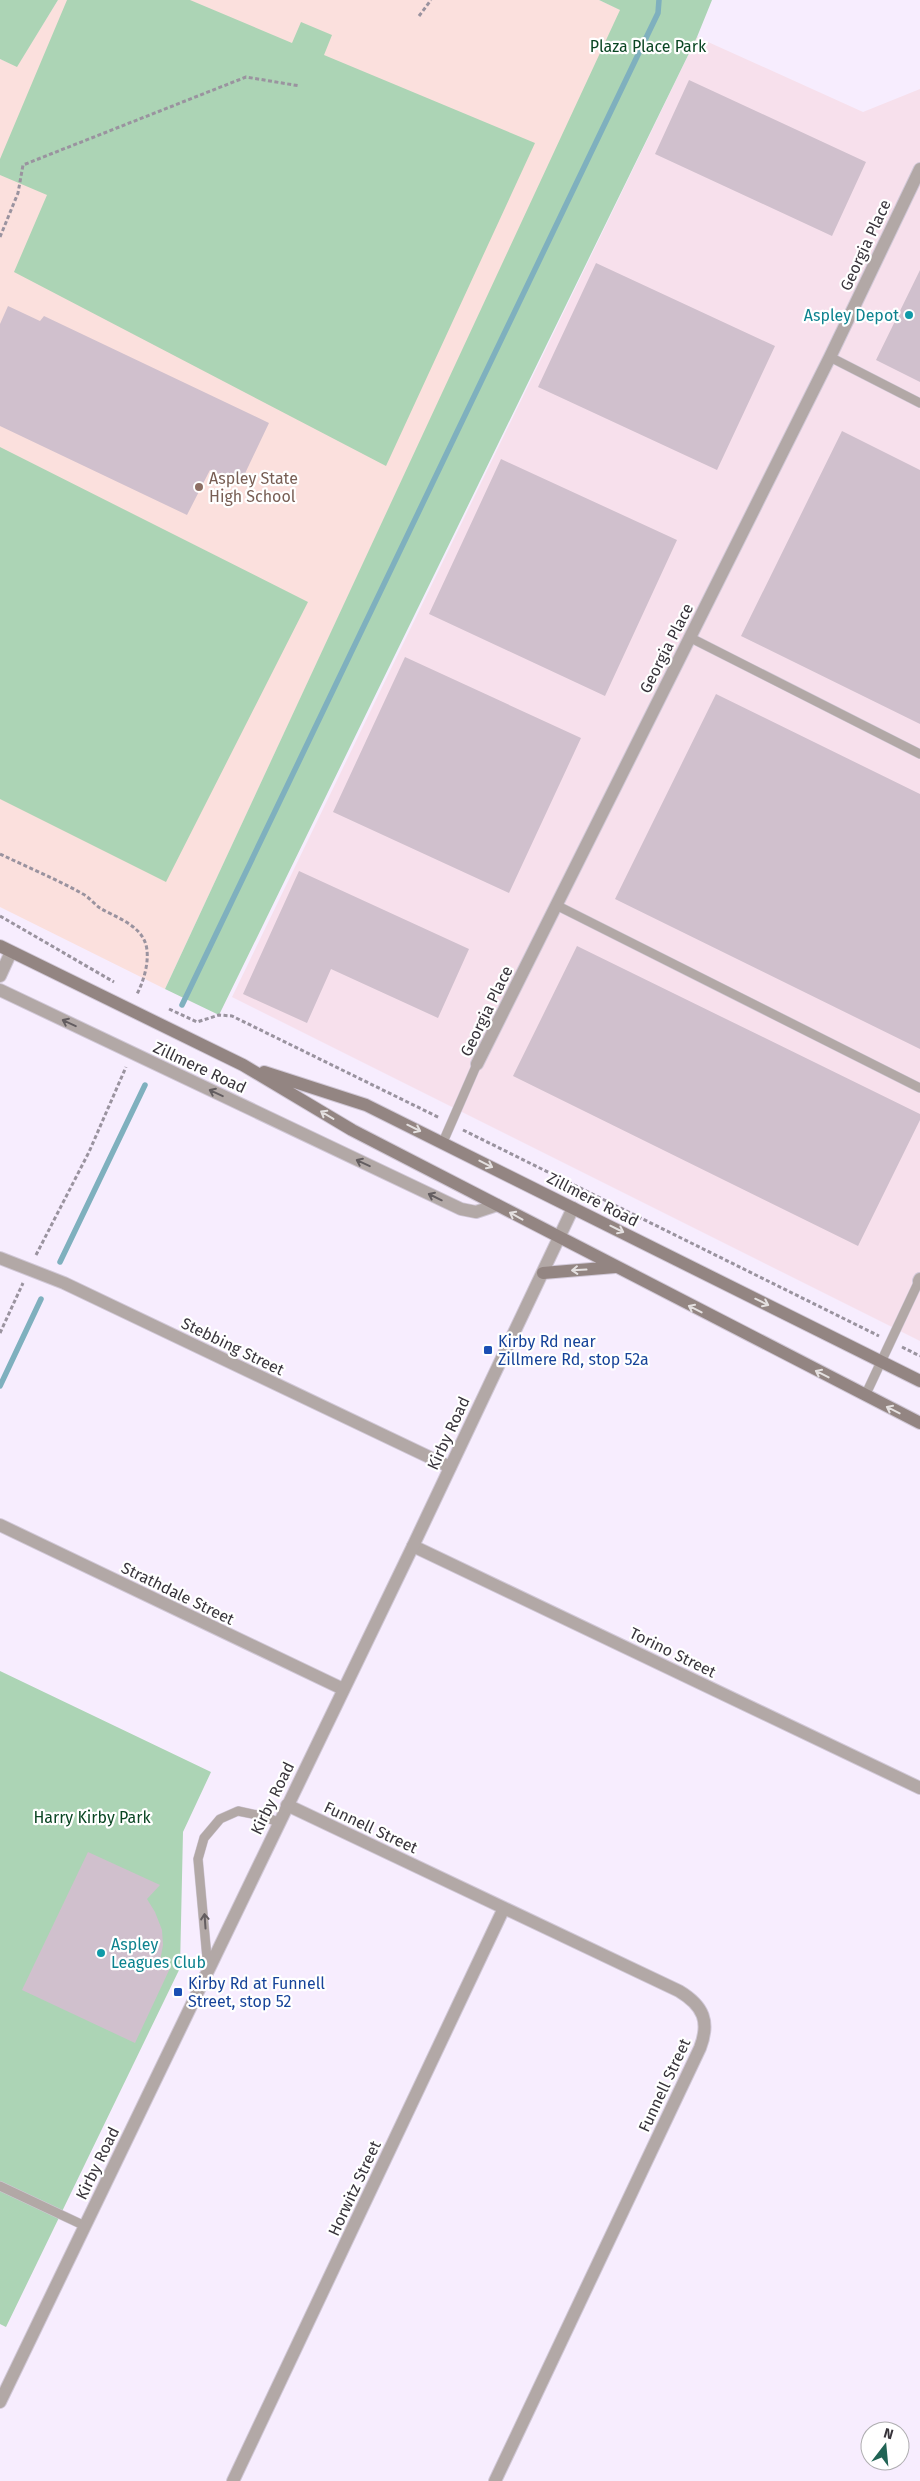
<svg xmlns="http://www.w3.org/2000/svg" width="920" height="2481" font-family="'Fira Sans',sans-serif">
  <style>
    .industrial { fill: #f7e0ec }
    .education { fill: #fbe0dd }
    .green { fill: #acd4b5 }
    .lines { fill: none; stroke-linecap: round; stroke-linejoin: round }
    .stream { stroke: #7fb0be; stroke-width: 5.5 }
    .building { fill: #d0c0cd }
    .service-casing { stroke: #d1c8d7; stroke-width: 10 }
    .minor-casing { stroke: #d1c8d7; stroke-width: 14 }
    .tertiary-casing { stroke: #d1c8d7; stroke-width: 14 }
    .secondary-casing { stroke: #d1c8d7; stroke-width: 14 }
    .path { stroke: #9a939f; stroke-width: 3; stroke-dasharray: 4 2.5; stroke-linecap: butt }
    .service { stroke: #b2a8a6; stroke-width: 9 }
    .minor { stroke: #b2a8a6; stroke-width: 12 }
    .tertiary { stroke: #b2a8a6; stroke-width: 12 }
    .secondary { stroke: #938582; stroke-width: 12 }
    .oneway { stroke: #635d60 }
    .oneway2 { stroke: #e4e0e0 }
    .culture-dot { fill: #0f9aa8; stroke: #fff; stroke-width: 2 }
    .education-dot { fill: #8d6e63; stroke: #fff; stroke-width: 2 }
    .transit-dot { fill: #1a4fb4; stroke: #fff; stroke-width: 2 }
    .labels { text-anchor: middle; stroke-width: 4.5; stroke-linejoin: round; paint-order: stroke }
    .park-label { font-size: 16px; fill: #0a4623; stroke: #fff }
    .street-label { font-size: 16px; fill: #38343b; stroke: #fff }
    .culture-label { font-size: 16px; fill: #0d838f; stroke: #fff; text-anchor: end }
    .education-label { font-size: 16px; fill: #785e54; stroke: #fff; text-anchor: start }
    .transit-label { font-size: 16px; fill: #164399; stroke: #fff; text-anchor: start }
  </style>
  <rect width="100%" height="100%" fill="#f7edfe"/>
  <path class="industrial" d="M697 37 863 112 920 89V1341L232 997Z"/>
  <path class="education" d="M58 0H599L621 10 165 989 0 907V59L17 66Z"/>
  <path class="green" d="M0 0H58L17 67 0 59Z
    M67 0H190L292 43 301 22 332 35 324 55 535 143 386 466 14 272 47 195 0 175V159Z
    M599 0H712L697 37 219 1015 165 989 620 10Z
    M0 447 308 602 166 882 0 799Z
    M0 1671 211 1772 183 1832 180 1968 6 2327 0 2324Z"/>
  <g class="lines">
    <path class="stream" d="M182 1005 658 13 659 0
      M60 1262 145 1085
      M0 1386 41 1299"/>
  </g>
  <path class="building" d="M689 80 866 162 832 236 655 154Z
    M596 263 775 346 717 470 538 387Z
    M920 270V382L876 360Z
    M8 306 40 321 44 316 269 423 240 484 210 470 187 515 0 426V324Z
    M842 431 920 470V724L741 636Z
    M501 459 677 540 605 696 429 614Z
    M405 657 581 738 509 893 333 812Z
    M716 694 920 794V1049L615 899Z
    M299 871 469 949 438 1018 331 969 307 1023 243 994Z
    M577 946 920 1114V1120L858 1246 513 1076Z
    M88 1852 160 1885 147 1899 155 1912 162 1930 163 1945 160 1961 171 1966 135 2043 22 1990Z"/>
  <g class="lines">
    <defs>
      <path id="service" d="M830 357 920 403
        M689 637 920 754
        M556 905 920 1088
        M443 1142 477 1064
        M865 1396 919 1281
        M208 1969 198 1859 204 1838 220 1819 238 1811 262 1816 278 1822
        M0 2186 85 2226"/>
      <path id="minor" d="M0 976 11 952
        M0 990 461 1209 476 1212 497 1205
        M477 1064 830 357 920 169
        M0 1258 64 1283 450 1467
        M919 1281 920 1279
        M0 1525 343 1689
        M413 1546 920 1788
        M287 1805 679 1991C704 2006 710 2022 700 2048L495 2481
        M233 2481 504 1908"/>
      <path id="tertiary" d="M0 2402 413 1546 573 1208"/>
      <path id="secondary" d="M0 946 243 1065 352 1130 920 1423
        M264 1072 366 1105 920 1381
        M543 1273 615 1267"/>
    </defs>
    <use href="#service" class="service-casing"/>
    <use href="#minor" class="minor-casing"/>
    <use href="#tertiary" class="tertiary-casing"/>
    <use href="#secondary" class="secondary-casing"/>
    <path class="path" d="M419 16 431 0
      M0 237 18 193 23 165 246 77 300 86
      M0 854C27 867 56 879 83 894 89 897 94 904 100 908 115 917 138 924 145 942 151 957 144 981 137 994
      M0 916 114 982
      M169 1009 197 1022 219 1015 232 1016 440 1118
      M463 1130 879 1336
      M36 1255 89 1152 126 1067
      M0 1333 23 1283
      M902 1347 920 1356"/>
    <use href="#service" class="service"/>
    <use href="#minor" class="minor"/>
    <use href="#tertiary" class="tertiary"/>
    <use href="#secondary" class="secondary"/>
  </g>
  <defs><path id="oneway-shaft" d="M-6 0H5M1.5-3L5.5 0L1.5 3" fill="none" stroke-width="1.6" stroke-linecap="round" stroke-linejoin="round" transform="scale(1.25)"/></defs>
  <g class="oneway">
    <use href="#oneway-shaft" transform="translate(69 1023) rotate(-155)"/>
    <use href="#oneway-shaft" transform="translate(216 1093) rotate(-155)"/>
    <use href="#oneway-shaft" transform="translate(363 1163) rotate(-155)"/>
    <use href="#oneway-shaft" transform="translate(435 1197) rotate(-154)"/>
    <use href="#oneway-shaft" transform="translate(205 1921) rotate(-94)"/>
  </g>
  <g class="oneway2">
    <use href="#oneway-shaft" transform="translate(327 1115) rotate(-149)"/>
    <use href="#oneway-shaft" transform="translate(414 1128) rotate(26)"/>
    <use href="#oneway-shaft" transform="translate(486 1164) rotate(27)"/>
    <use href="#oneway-shaft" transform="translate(516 1216) rotate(-151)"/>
    <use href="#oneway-shaft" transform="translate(617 1229) rotate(26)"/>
    <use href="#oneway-shaft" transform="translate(579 1270) rotate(177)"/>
    <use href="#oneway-shaft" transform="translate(762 1302) rotate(26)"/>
    <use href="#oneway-shaft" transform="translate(695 1309) rotate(-153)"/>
    <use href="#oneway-shaft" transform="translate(822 1374) rotate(-153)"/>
    <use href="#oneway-shaft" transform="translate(893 1410) rotate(-153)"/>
  </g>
  <g class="culture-dot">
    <circle cx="909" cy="315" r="5"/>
    <circle cx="101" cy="1953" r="5"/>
  </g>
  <circle class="education-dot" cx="199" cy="487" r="5"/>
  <g class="transit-dot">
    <rect x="483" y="1345" width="10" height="10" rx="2.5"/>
    <rect x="173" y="1987" width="10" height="10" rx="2.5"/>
  </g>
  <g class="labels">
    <g class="park-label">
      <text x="648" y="52">Plaza Place Park</text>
      <text x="92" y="1823">Harry Kirby Park</text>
    </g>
    <g class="street-label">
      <text transform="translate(865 245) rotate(-65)" y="6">Georgia Place</text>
      <text transform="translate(666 648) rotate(-63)" y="6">Georgia Place</text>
      <text transform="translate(486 1011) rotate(-64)" y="6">Georgia Place</text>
      <text transform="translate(200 1067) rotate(25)" y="6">Zillmere Road</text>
      <text transform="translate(593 1199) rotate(27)" y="6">Zillmere Road</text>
      <text transform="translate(233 1346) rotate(26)" y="6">Stebbing Street</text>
      <text transform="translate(448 1433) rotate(-65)" y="6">Kirby Road</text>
      <text transform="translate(178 1593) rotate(26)" y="6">Strathdale Street</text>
      <text transform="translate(673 1652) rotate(26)" y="6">Torino Street</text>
      <text transform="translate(272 1798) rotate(-64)" y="6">Kirby Road</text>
      <text transform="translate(371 1827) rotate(25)" y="6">Funnell Street</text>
      <text transform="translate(664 2085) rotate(-65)" y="6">Funnell Street</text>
      <text transform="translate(97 2163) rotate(-64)" y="6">Kirby Road</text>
      <text transform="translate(354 2188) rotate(-65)" y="6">Horwitz Street</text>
    </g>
    <g class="culture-label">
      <text x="899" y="321">Aspley Depot</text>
      <text x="111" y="1950" text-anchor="start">Aspley<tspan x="111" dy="18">Leagues Club</tspan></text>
    </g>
    <g class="education-label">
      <text x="209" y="484">Aspley State<tspan x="209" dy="18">High School</tspan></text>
    </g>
    <g class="transit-label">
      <text x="498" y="1347">Kirby Rd near<tspan x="498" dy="18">Zillmere Rd, stop 52a</tspan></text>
      <text x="188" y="1989">Kirby Rd at Funnell<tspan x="188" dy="18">Street, stop 52</tspan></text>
    </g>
  </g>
  <g transform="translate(885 2446) rotate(16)"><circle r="24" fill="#ffffff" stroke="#afaeb1"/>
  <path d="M0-4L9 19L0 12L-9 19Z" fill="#216455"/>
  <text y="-8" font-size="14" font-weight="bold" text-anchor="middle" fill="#38343b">N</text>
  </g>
</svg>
